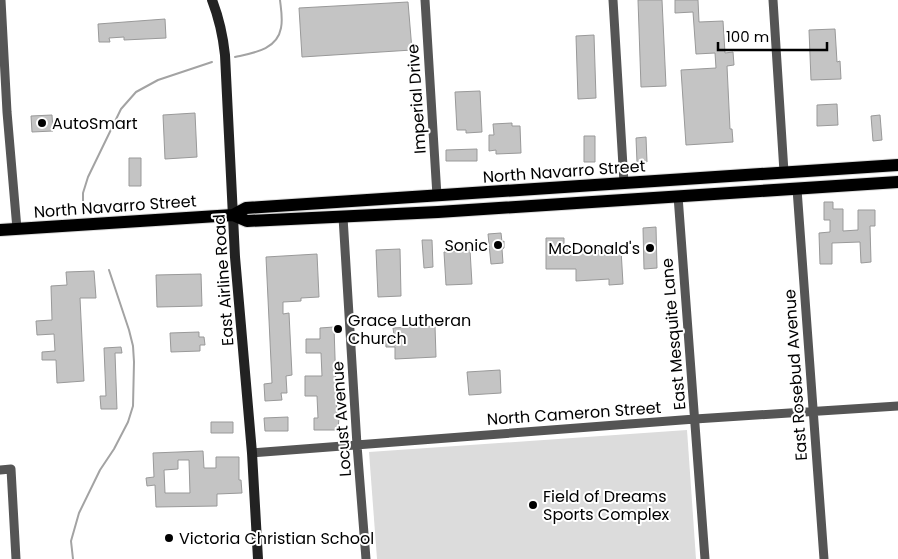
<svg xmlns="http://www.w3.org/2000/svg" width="898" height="559" font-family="Poppins,sans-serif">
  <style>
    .green { fill: #dcdcdc }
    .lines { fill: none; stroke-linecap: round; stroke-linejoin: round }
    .stream { stroke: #a3a3a3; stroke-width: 2 }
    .building { fill: #c4c4c4; stroke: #999; fill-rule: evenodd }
    .primary-casing { stroke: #dbdbdb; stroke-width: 14 }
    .street { stroke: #555; stroke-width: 9 }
    .secondary { stroke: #222; stroke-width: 10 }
    .primary { stroke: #000; stroke-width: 12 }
    .poi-dot { fill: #000; stroke: #fff; stroke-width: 2 }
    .labels { text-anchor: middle; stroke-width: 4; stroke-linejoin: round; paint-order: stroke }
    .street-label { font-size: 16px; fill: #000; stroke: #fff }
    .poi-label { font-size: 16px; fill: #000; stroke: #fff; text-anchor: start }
  </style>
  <rect width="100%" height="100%" fill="#fff"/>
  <path class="green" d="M687 430 696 559H377L369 452Z"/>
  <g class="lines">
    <path class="stream" d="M235 57C253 53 277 50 281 28 283 19 281 9 280 0
      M83 204V193L88 177 121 109 136 92 158 80 212 62
      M73 559 71 541 79 513 100 470 114 449 128 422 133 406 134 362 133 346 129 330 109 270"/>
  </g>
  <path class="building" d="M638 0H662L666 86 641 87Z
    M675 0H698L699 22 723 21 725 53 733 52 734 65 727 66 730 129H732L733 142 686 145 681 70 716 68 715 53 696 54 693 12 675 13Z
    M408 2 412 50 302 57 299 8Z
    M165 19 166 38 124 40V37L109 38 110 42H99L98 24Z
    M835 29 837 62 840 61 841 79 811 80 809 30Z
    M594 35 596 98 578 99 576 36Z
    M480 91 482 132 466 133V130H457L455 92Z
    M837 104 838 125 817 126V105Z
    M195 113 197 157 165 159 163 115Z
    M52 115 53 131 32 132 31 116Z
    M880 115 882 140 873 141 871 116Z
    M512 123V126H520L521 153 496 154V150L489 151V135H494L493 124Z
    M584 136H595V162H584Z
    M646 137 647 162H637L636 138Z
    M477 149V161H446V150Z
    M129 158H141V186H129Z
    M824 202H833V209H843V231L858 230V210H875V226H870L871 262 861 263 860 242 832 243V264H820L819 233 830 232V220H824Z
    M656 227 657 268 644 269 643 228Z
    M501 233 502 242 504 241V248L502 249 503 263 491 264 488 234Z
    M546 238H564V247H568V252L621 249 623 284 609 285V279L576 281V269H546Z
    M422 240H432L433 267 424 268Z
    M400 249 401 296 378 297 376 250Z
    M470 250 472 284 446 285 444 252Z
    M317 254 319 297 301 298V301L283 302V314L289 313 292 375 286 376 287 393H281L282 400 265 401 264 384 272 383 266 257Z
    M94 271 96 298H80L84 381 57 383 56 360H42V352L55 351 54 334 37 335 36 321 52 320 51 286 67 285 66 272Z
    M201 274 202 306 157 307 156 275Z
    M435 326 436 357 395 359V347H386L385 335H394L393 328Z
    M334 327 337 418H339L338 430H314V418H318L317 396H305V376H322L321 353H306V339H320V328Z
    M199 332V337H204L205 345H200V351L171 352 170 333Z
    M121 347 122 353H115L117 409H101L100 396H106L104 348Z
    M500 370 501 393 469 395 467 372Z
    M288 417V431H265L264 418Z
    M211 422H233V433H211Z
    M203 451 204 468H216V457H239V480H241L242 493 217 494V506L156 507 155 485 147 486 146 478 154 477 153 453ZM178 460H189L190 493H165L164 470 178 469Z"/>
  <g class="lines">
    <defs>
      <path id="primary" d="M233 215 247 221 438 212 898 182
        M0 230 233 215 246 208 898 165"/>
    </defs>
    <use href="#primary" class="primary-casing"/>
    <path class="street" d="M1 0 7 112 17 229
      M425 0 437 196
      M613 0 624 183
      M773 0 784 172
      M797 189 824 559
      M678 196 705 559
      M343 217 357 445 366 559
      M252 453 695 419 898 406
      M0 470 11 469 16 559"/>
    <path class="secondary" d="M212 0C219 18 223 36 225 55L235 257 252 453 258 559"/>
    <use href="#primary" class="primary"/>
  </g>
  <g class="poi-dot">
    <circle cx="42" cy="123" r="5"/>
    <circle cx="498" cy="245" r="5"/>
    <circle cx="650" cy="248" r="5"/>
    <circle cx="338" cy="329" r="5"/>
    <circle cx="533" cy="505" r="5"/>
    <circle cx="169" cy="538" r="5"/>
  </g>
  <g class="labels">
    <g class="street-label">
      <text transform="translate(416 99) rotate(-94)" y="6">Imperial Drive</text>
      <text transform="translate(564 171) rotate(-4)" y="6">North Navarro Street</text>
      <text transform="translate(115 206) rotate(-4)" y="6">North Navarro Street</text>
      <text transform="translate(223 280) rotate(-94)" y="6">East Airline Road</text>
      <text transform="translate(673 334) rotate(-95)" y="6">East Mesquite Lane</text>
      <text transform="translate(795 375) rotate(-94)" y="6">East Rosebud Avenue</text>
      <text transform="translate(574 413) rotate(-4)" y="6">North Cameron Street</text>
      <text transform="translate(341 419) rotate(-94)" y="6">Locust Avenue</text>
    </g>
    <g class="poi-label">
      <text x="52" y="129">AutoSmart</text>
      <text x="488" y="251" text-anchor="end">Sonic</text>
      <text x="640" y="254" text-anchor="end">McDonald's</text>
      <text x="348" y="326">Grace Lutheran<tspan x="348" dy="18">Church</tspan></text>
      <text x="543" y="502">Field of Dreams<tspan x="543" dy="18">Sports Complex</tspan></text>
      <text x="179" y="544">Victoria Christian School</text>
    </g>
  </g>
  <path d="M718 42v8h109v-8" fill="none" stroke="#000000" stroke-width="2.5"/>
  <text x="726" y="42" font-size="15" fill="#000000" stroke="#ffffff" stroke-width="4" paint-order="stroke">100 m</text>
</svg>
